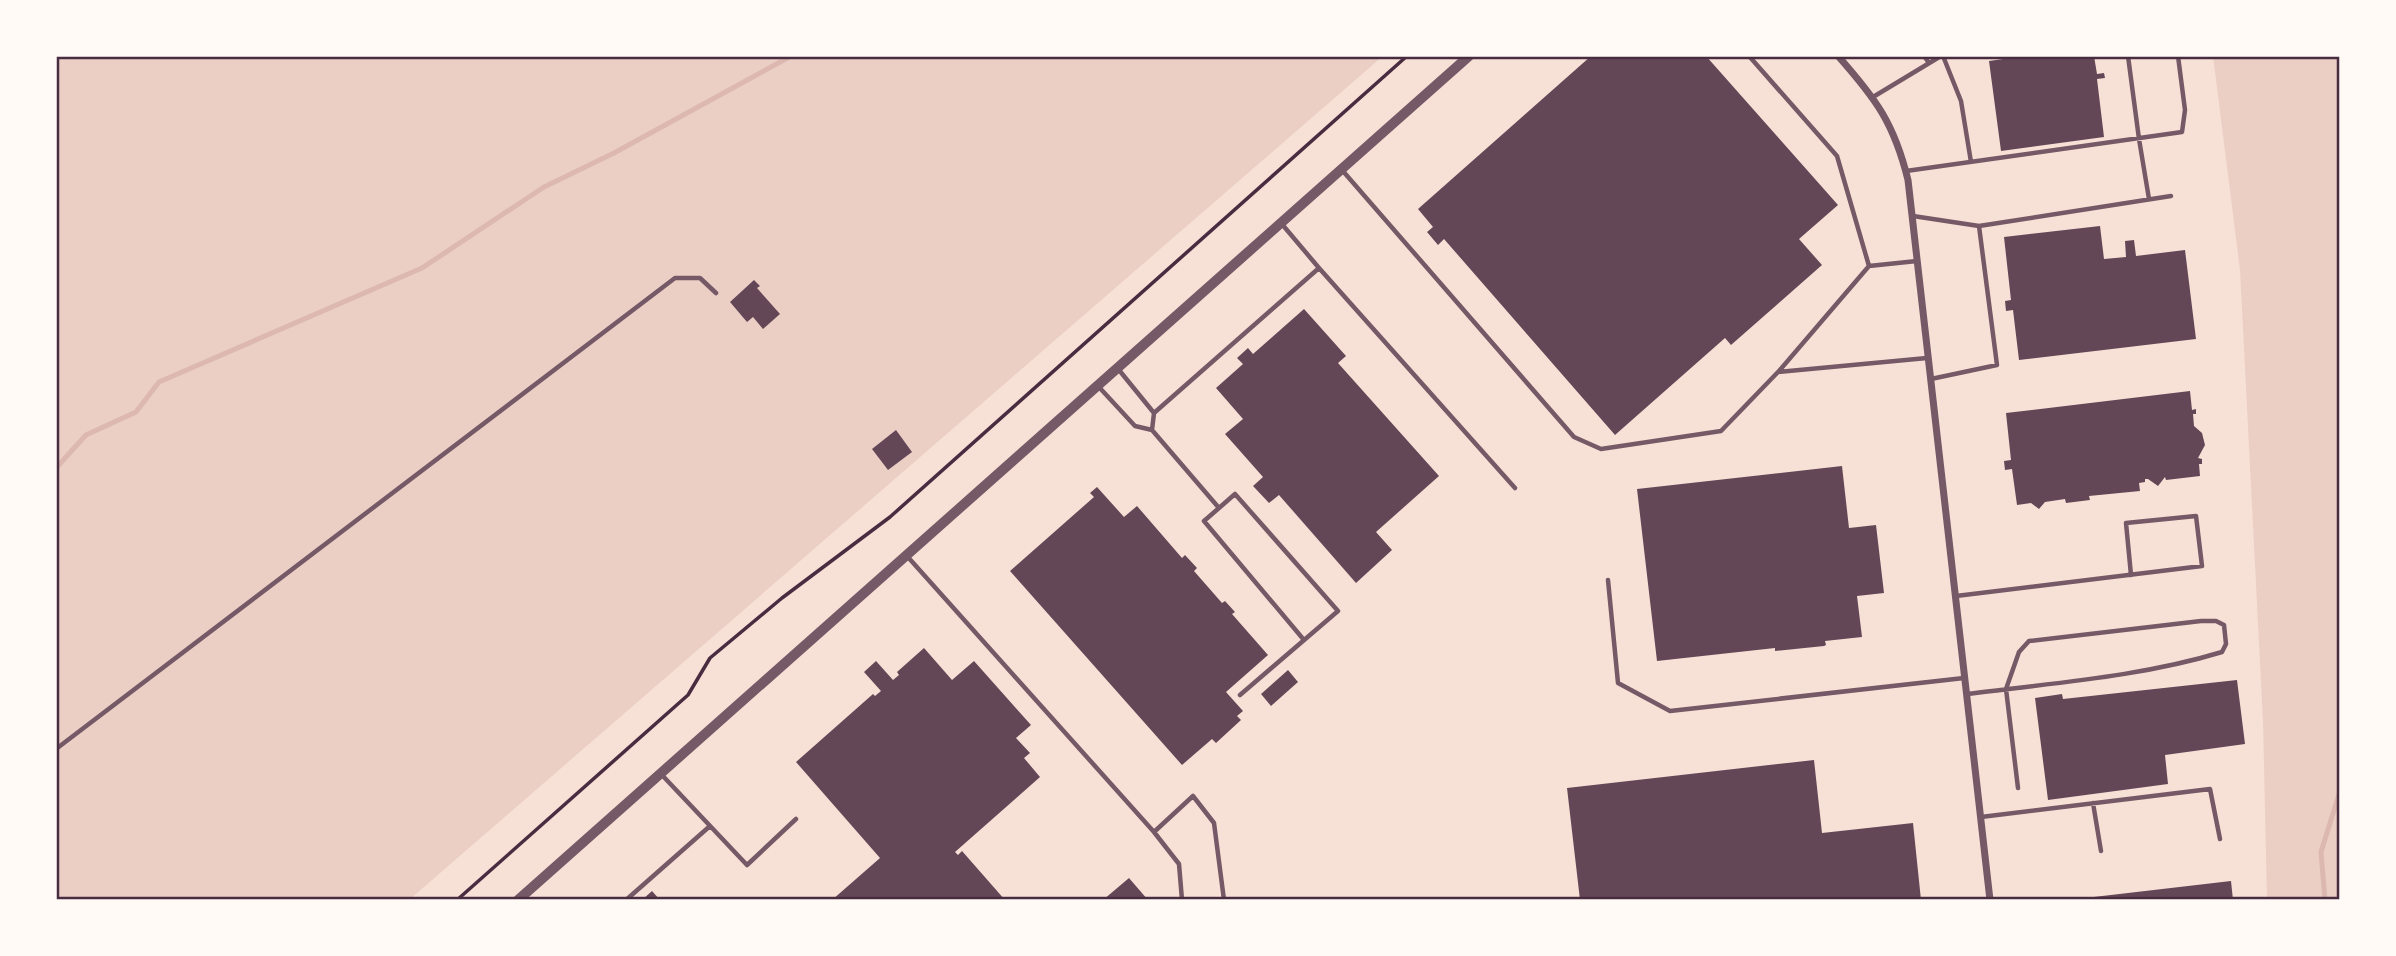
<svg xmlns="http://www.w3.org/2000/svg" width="2396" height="956" font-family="Cabin,sans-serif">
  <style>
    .green { fill: #ebcfc5 }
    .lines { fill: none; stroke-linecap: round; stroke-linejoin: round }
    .stream { stroke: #dcb8b0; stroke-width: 5 }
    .building { fill: #644757 }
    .path { stroke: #4a2c40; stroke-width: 3.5 }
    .service { stroke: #755966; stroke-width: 4.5 }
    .minor { stroke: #755966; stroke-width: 7 }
    .tertiary { stroke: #755966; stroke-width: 10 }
    .neatline { fill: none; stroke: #4a2c40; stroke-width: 2.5 }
  </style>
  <rect width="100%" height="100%" fill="#f7e1d7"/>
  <path class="green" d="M56 56H1383L409 900H56Z
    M2213 56H2340V900H2267L2263 722 2240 270Z"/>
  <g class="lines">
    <path class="stream" d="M56 468 86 435 136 412 159 382 422 268 544 187 614 153 791 56
      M2325 900 2321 852 2340 791"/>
  </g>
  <path class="building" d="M1591 56H1706L1838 205 1799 239 1822 265 1731 345 1725 338 1615 435 1444 239 1438 245 1427 232 1433 227 1418 209Z
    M2024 56H2094L2097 74 2104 73 2105 78 2097 79 2104 137 2001 151 1989 61Z
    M2100 226 2104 259 2126 257 2125 241 2134 240 2136 256 2185 250 2196 339 2019 360 2013 310 2006 311 2005 301 2011 300 2004 237Z
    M754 280 760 286 757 288 780 314 763 329 753 317 747 322 730 302Z
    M1304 309 1346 356 1338 363 1439 476 1376 532 1392 550 1356 583 1279 495 1269 503 1253 486 1263 477 1225 434 1243 419 1216 388 1243 364 1237 358 1248 348 1253 354Z
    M2190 391 2192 410 2196 409V414H2193L2194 426 2202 433 2205 445 2198 458 2202 459V464H2199L2200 476 2166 480 2165 477 2158 486 2148 479H2145V482L2139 483 2140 491 2089 496 2090 500 2066 503 2065 499 2045 502 2039 509 2031 503 2017 505 2012 469 2005 470 2004 461 2011 460 2006 413Z
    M896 430 912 452 888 470 872 449Z
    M1842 466 1849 528 1876 525 1884 593 1857 596 1862 637 1825 641 1826 645 1824 646 1775 651V648L1657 661 1637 489Z
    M1097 487 1124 517 1137 506 1182 558 1185 555 1197 568 1194 571 1222 603 1225 601 1235 612 1232 614 1268 655 1226 692 1243 711 1237 716 1241 720 1216 743 1212 739 1182 765 1010 571 1094 497 1090 493Z
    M924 648 952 680 974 661 1031 725 1016 738 1030 753 1024 758 1040 777 955 852 958 855 962 851 1005 900H832L880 858 796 762 873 694 875 696 881 691 864 672 876 661 893 680 899 675 897 672Z
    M1288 670 1298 682 1271 706 1261 694Z
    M2237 680 2245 744 2165 755 2168 784 2048 800 2035 698 2062 694 2063 699Z
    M1814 760 1822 833 1913 823 1921 900H1580L1567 788Z
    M1129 878 1148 900H1103Z
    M2231 881 2233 900H2085V898Z
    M652 891 660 900H642Z"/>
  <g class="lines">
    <path class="path" d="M457 900 688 695 710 658 782 598 890 517 1407 56"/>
    <path class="service" d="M1749 56 1837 156 1869 266 1917 261
      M1924 56 1929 63
      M1943 56 1961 101 1971 162
      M2128 56 2139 139 2149 199
      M1873 97 1941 56
      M1342 170 1574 437 1601 449 1721 431 1778 372 1927 358
      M1906 171 2182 132 2185 110 2178 56
      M1913 216 1979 226 2171 196
      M1319 268 1515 488
      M1119 370 1154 413 1152 430
      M1779 371 1869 266
      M1931 379 1997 365 1979 226
      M1098 386 1135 426 1152 430 1219 508 1235 494 1338 611 1240 695
      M1154 413 1319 268 1281 223
      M1219 508 1204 521 1304 640
      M907 556 1154 832 1179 864 1182 900
      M1608 580 1618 683 1670 711 1964 678
      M1956 596 2202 566 2196 516 2126 523 2131 575
      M1967 694C2052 683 2140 677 2222 652L2226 644 2224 625 2216 621H2201L2029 641 2019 652 2006 689 2018 788
      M56 749 675 278H700L716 293
      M661 774 747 865 796 819
      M2093 803 2101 851
      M1981 817 2210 789 2220 839
      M1154 832 1193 796 1214 823 1224 900
      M626 900 710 826"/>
    <path class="minor" d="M1838 56C1876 99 1894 123 1908 180L1990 900"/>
    <path class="tertiary" d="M518 900 1469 56"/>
  </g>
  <rect width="2396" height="956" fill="none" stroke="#fffaf5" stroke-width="116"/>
  <rect x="58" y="58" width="2280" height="840" class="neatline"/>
</svg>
